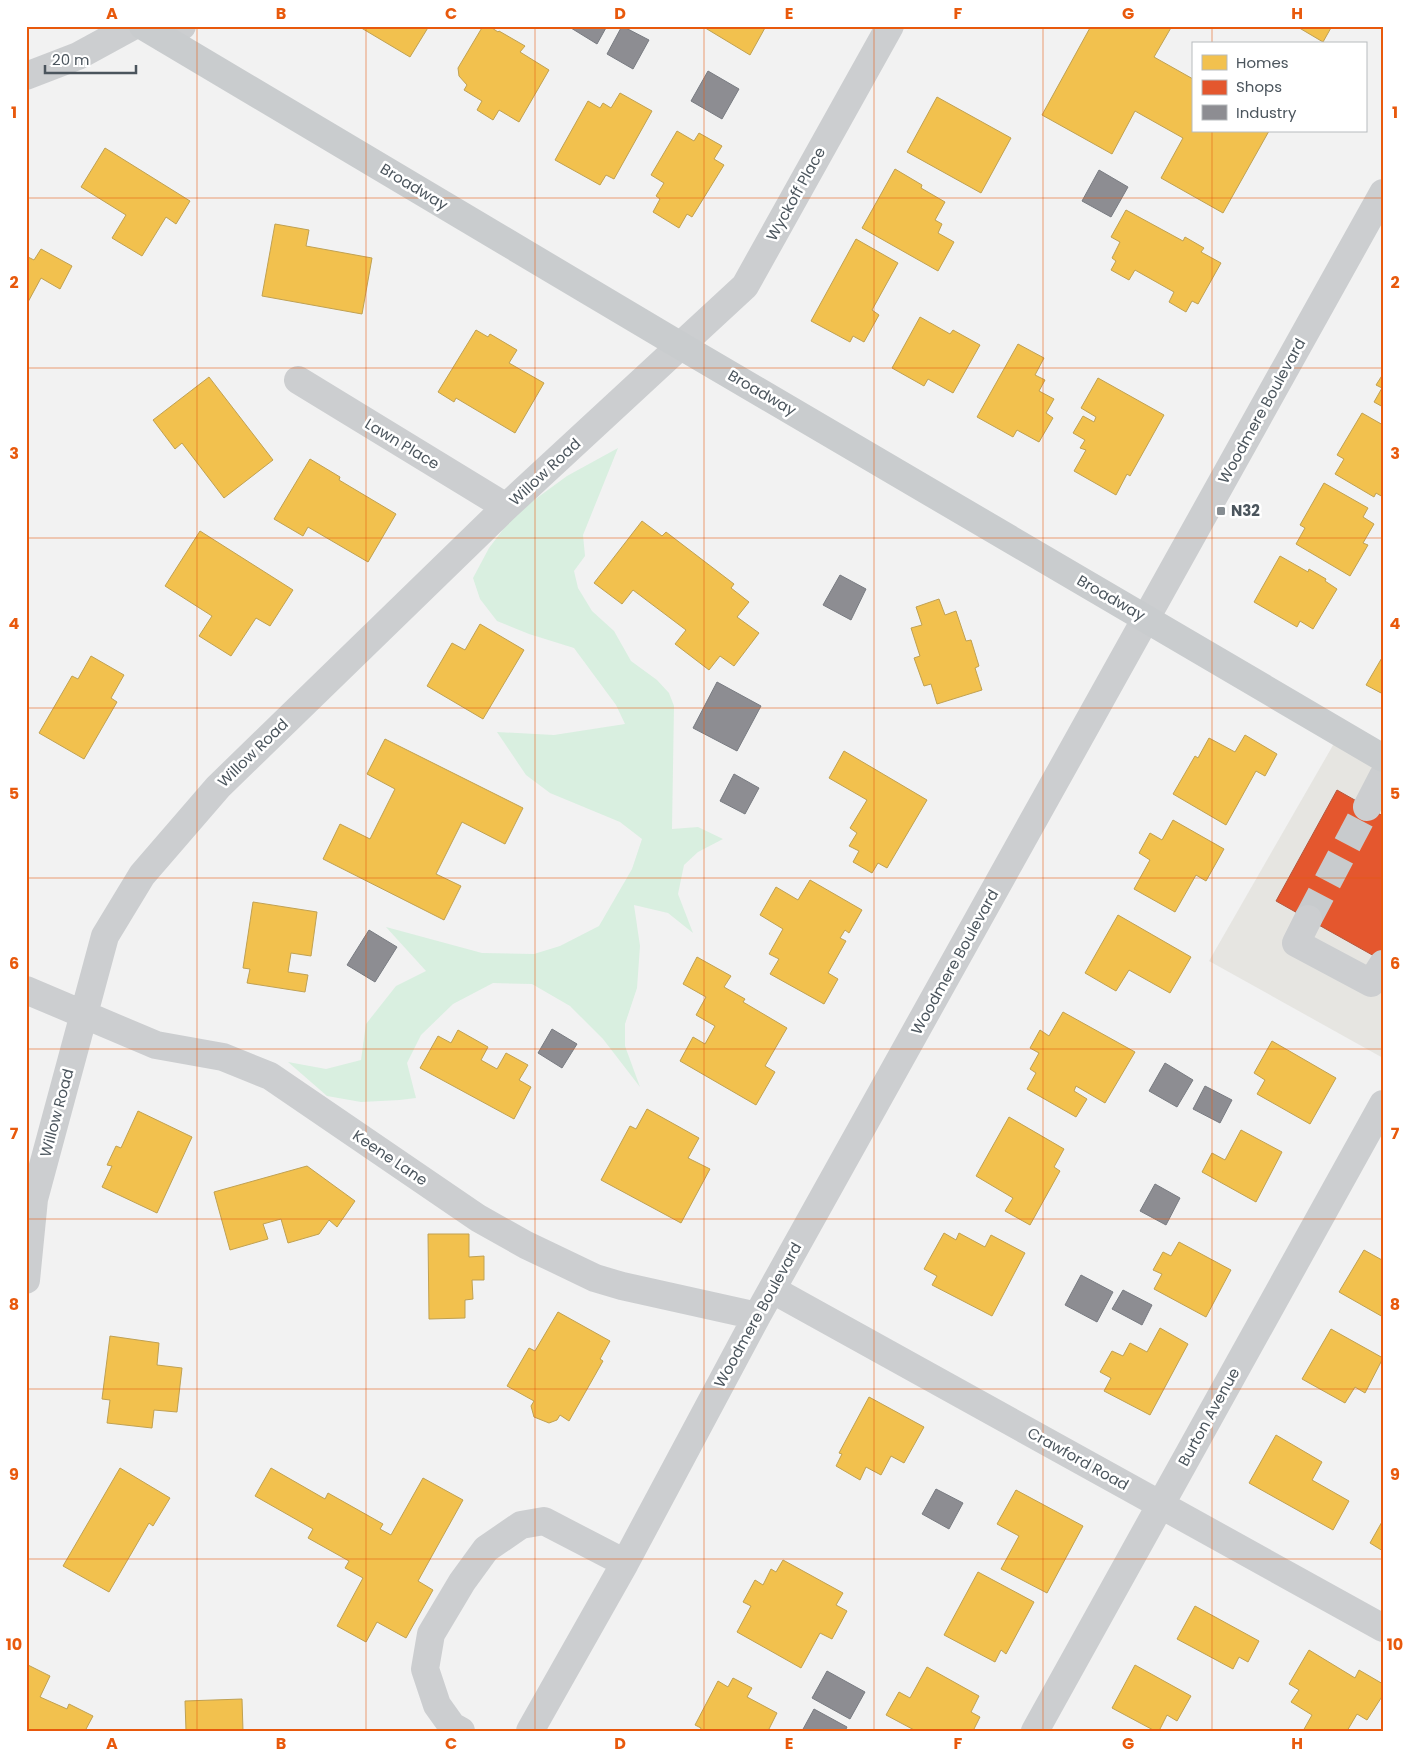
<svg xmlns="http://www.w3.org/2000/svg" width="1409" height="1757" font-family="Poppins,sans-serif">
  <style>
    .commercial { fill: #e6e5e1 }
    .green { fill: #d9efe0 }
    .homes { fill: #f2c14e; stroke: #c0a152 }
    .shops { fill: #e4572e; stroke: #b6563c }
    .industry { fill: #8d8d92; stroke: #797c82 }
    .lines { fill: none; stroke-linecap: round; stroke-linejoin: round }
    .minor-tunnel { stroke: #c8cbcd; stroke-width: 28; stroke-dasharray: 28 14; stroke-linecap: butt }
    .minor { stroke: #ccced0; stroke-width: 28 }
    .major { stroke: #c9ccce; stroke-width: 28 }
    .grid { fill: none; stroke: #e8590c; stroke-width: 1; stroke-opacity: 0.55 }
    .poi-dot { fill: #858c91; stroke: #fff; stroke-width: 2 }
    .labels { text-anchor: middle; stroke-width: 5; stroke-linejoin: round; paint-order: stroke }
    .street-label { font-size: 15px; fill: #4b555d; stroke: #fff }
    .poi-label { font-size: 15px; font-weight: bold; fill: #4b555d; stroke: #fff; text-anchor: start }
    .neatline { fill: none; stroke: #e8590c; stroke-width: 2 }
    .grid-label { font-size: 16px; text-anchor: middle; font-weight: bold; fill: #e8590c }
  </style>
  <rect width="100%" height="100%" fill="#f2f2f2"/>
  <path class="commercial" d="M1340 733 1383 758V1058L1209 961Z"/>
  <path class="green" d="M618 448 583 535 585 556 574 571 578 588 592 611 614 631 631 661 657 680 669 693 674 706 672 829 698 827 723 839 698 852 684 865 678 894 693 933 668 913 634 905 640 946 637 988 625 1024V1046L640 1087 603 1039 570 1006 532 984 493 983 453 1004 421 1035 407 1063 416 1098 400 1100 361 1102 327 1096 288 1062 326 1069 361 1060 366 1024 396 986 426 971 386 927 482 953 534 954 560 946 599 926 632 869 642 839 620 822 550 793 526 775 497 732 554 735 625 724 616 705 574 648 529 634 497 621 480 599 473 578 489 548 515 514 567 476Z"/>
  <path class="homes" d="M358 26H429L410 57Z
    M483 26H489L498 32 499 31 525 46 520 52 549 70 519 122 499 110 493 120 477 110 482 101 464 90 467 85 459 76 458 68Z
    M702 26H766L750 55Z
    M1091 26H1172L1154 57 1193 79V131H1269L1223 213 1161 178 1183 138 1135 111 1112 154 1042 115Z
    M1296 26H1332L1323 42Z
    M620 93 652 111 614 179 606 175 600 185 555 160 588 101 600 108 603 103 611 108Z
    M937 97 1011 138 981 193 907 152Z
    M677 131 694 141 699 133 722 146 714 159 724 165 692 217 687 214 679 228 653 212 660 199 656 196 664 183 651 175Z
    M105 148 190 201 176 224 166 217 142 256 112 238 126 215 81 187Z
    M895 169 922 185 921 188 945 202 935 220 942 224 938 233 954 242 938 271 862 228Z
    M1126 210 1183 241 1185 237 1204 248 1201 252 1221 263 1198 304 1192 301 1186 312 1169 302 1174 292 1135 270 1129 280 1111 270 1116 261 1112 258 1120 242 1111 237Z
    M275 224 309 230 306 246 372 258 362 314 262 296Z
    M856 239 898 263 872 310 879 315 864 342 853 336 850 342 811 321Z
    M41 249 72 266 60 289 41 278 28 302H26V256L34 260Z
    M920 317 950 334 953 330 980 345 953 393 928 379 924 386 892 368Z
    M476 330 488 337 490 334 517 350 509 363 544 383 515 433 456 398 454 402 438 392Z
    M1018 344 1044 358 1035 375 1045 380 1039 391 1054 399 1046 413 1053 418 1039 442 1017 430 1013 437 977 417Z
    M1383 374V407L1374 402 1382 388 1376 385Z
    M209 377 273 460 224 498 182 443 175 449 153 420Z
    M1098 378 1164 415 1130 476 1127 474 1116 495 1074 471 1086 450 1080 448 1085 440 1073 433 1083 416 1094 422 1096 417 1081 408Z
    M1362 413 1383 425V497L1376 493 1374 497 1335 474 1344 459 1337 455Z
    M310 459 340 477 339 480 396 514 368 562 308 527 303 536 274 519Z
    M1324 483 1368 508 1363 517 1374 524 1363 543 1368 545 1350 576 1296 544 1305 528 1300 525Z
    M642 521 662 536 666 532 734 584 731 588 749 602 737 617 759 633 734 666 720 656 709 670 675 644 686 630 633 590 622 604 594 583Z
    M200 531 293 590 270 626 256 618 231 656 199 636 212 616 165 586Z
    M1280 556 1308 572 1309 569 1326 579 1325 581 1337 589 1313 629 1300 621 1297 627 1254 602Z
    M939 599 945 615 956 611 966 641 971 640 979 666 975 668 982 690 937 704 931 684 924 686 914 658 920 656 911 628 922 625 916 607Z
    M480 624 524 650 483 719 427 686 452 643 465 650Z
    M91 656 124 675 111 698 117 702 84 759 39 733 72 676 78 679Z
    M1383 656V694L1366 685Z
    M1245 735 1277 754 1265 776 1256 771 1226 825 1173 794 1195 756 1198 758 1209 738 1235 752Z
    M385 739 523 808 505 844 462 822 436 874 461 886 444 920 323 859 340 824 370 839 395 789 367 774Z
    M844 751 927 800 887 868 878 863 872 873 853 862 859 851 849 846 857 833 850 828 867 800 829 778Z
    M1173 820 1224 849 1206 881 1196 875 1175 912 1134 889 1150 860 1139 853 1150 833 1162 840Z
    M810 880 862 910 849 933 845 930 840 938 846 941 828 973 838 979 824 1004 770 974 779 959 769 954 783 929 760 915 776 887 798 900Z
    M253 902 317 912 311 956 291 953 288 972 308 975 305 992 247 983 250 969 243 968Z
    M1118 915 1191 957 1170 993 1129 970 1116 991 1085 973Z
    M697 957 731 976 724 987 745 999 743 1002 787 1028 765 1066 775 1072 756 1105 680 1061 693 1037 705 1044 715 1026 696 1015 706 997 683 984Z
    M1063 1012 1135 1052 1105 1103 1076 1086 1074 1091 1087 1099 1076 1117 1027 1089 1036 1073 1030 1069 1039 1053 1030 1048 1040 1030 1049 1036Z
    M458 1030 488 1047 481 1060 497 1069 506 1053 528 1065 519 1080 531 1087 514 1119 420 1068 438 1036 451 1043Z
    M1272 1041 1336 1078 1310 1124 1257 1094 1265 1080 1254 1073Z
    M647 1109 699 1138 688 1158 710 1169 681 1223 601 1180 630 1126 636 1129Z
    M138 1111 192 1137 157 1213 102 1187 112 1166 107 1165 116 1146 121 1148Z
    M1009 1117 1064 1149 1054 1167 1060 1171 1030 1225 1005 1211 1013 1198 976 1176Z
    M1241 1130 1282 1152 1256 1202 1202 1172 1212 1153 1225 1160Z
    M307 1166 355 1201 337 1227 329 1220 319 1234 288 1243 281 1219 263 1224 268 1239 230 1250 214 1192Z
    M944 1233 956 1240 959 1233 985 1247 991 1235 1025 1253 992 1316 932 1285 937 1276 924 1269Z
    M428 1234H469V1257L484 1256V1280H472L473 1299 465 1300V1318L429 1319Z
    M1179 1242 1231 1270 1206 1317 1154 1289 1162 1274 1153 1270 1163 1252 1171 1256Z
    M1364 1250 1382 1260 1383 1259V1317L1339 1292Z
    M558 1312 610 1341 600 1359 603 1361 569 1421 560 1415 557 1420 549 1423 534 1417 531 1406 534 1401 507 1386 529 1348 535 1351Z
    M1160 1328 1188 1344 1150 1415 1104 1391 1111 1378 1100 1372 1112 1351 1123 1356 1130 1343 1147 1352Z
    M1331 1329 1383 1358 1365 1393 1355 1387 1345 1403 1302 1379Z
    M110 1336 159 1343 157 1365 182 1368 177 1412 154 1410 152 1428 107 1423 110 1400 102 1399Z
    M869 1397 924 1427 904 1463 891 1456 881 1475 866 1467 860 1480 836 1466 842 1454 839 1453Z
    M1276 1435 1322 1462 1312 1480 1349 1501 1333 1530 1249 1483Z
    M120 1468 170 1498 153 1526 149 1523 109 1592 63 1566Z
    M271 1468 325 1499 328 1493 383 1524 380 1529 391 1535 423 1478 463 1500 418 1581 433 1590 406 1638 377 1622 366 1642 337 1626 363 1578 345 1568 349 1561 308 1538 313 1529 255 1496Z
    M1016 1490 1083 1526 1047 1593 1001 1569 1019 1536 997 1524Z
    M1383 1520V1551L1370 1543Z
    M783 1560 843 1593 836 1605 847 1611 832 1639 820 1633 801 1668 737 1632 751 1606 743 1602 755 1580 763 1585 771 1569 776 1572Z
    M978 1572 1034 1602 1006 1654 1001 1650 995 1662 944 1635Z
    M1195 1606 1259 1641 1248 1662 1239 1657 1233 1669 1177 1639Z
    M1309 1650 1355 1678 1359 1670 1383 1684V1695L1367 1720 1357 1714 1347 1731H1303L1312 1715 1291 1702 1299 1690 1289 1684Z
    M26 1664 50 1676 40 1697 67 1709 69 1704 93 1716 85 1731H26Z
    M1135 1665 1191 1696 1177 1721 1167 1715 1159 1731H1155L1112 1708Z
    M927 1667 979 1696 971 1712 980 1717 973 1731H916L886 1715 899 1692 910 1698Z
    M733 1678 752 1688 747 1697 777 1713 768 1731H700L701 1728 695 1725 718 1681 728 1687Z
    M242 1699 243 1731H186L185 1701Z"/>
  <path class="shops" d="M1337 790 1383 816V961L1276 901Z"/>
  <path class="industry" d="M572 26H607L597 44 571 28Z
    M622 26 649 40 633 69 607 54Z
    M708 71 739 89 722 119 691 101Z
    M1099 170 1128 187 1111 217 1082 201Z
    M840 575 866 589 851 620 823 605Z
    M717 682 761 706 737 751 693 728Z
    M734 774 759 788 745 814 720 801Z
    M369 930 397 947 375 982 347 965Z
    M552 1029 577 1044 562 1068 538 1053Z
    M1165 1063 1193 1080 1177 1107 1149 1091Z
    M1205 1086 1232 1100 1220 1123 1193 1109Z
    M1155 1184 1180 1198 1166 1225 1140 1211Z
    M1081 1275 1113 1292 1097 1322 1065 1305Z
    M1123 1290 1152 1305 1142 1325 1112 1309Z
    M936 1489 963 1503 949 1529 922 1514Z
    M827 1671 865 1692 850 1719 812 1698Z
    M814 1709 847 1727 845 1731H802Z"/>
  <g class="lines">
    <path class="minor-tunnel" d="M1308 919 1367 807"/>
    <path class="minor" d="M164 38 182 26
      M26 76 78 56 133 26
      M298 380 506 507
      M1367 807 1383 776
      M1308 919 1296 943 1371 983 1383 964
      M26 990 156 1045 223 1057 270 1076 478 1218 526 1245 595 1278 622 1286 757 1316
      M26 1280 34 1199 105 936 142 875 218 787 506 507 745 286 890 26
      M773 1290 1383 1628
      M461 1731 452 1726 437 1705 425 1669 431 1634 462 1582 486 1549 521 1525 544 1521 625 1563
      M530 1731 625 1563 757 1316 1383 193
      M1035 1731 1383 1104"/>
    <path class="major" d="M143 26 681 346 1383 758"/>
  </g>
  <path class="grid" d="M197 26V1731M366 26V1731M535 26V1731M704 26V1731M874 26V1731M1043 26V1731M1212 26V44M1212 131V1731M26 198H1383M26 368H1383M26 538H1383M26 708H1383M26 878H1383M26 1049H1383M26 1219H1383M26 1389H1383M26 1559H1383"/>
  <rect class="poi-dot" x="1216" y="506" width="10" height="10" rx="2.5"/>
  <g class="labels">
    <g class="street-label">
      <text transform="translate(414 187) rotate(31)" y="5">Broadway</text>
      <text transform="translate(796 194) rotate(-61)" y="5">Wyckoff Place</text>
      <text transform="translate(762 393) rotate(30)" y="5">Broadway</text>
      <text transform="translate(1262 411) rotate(-61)" y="5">Woodmere Boulevard</text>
      <text transform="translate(402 444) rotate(31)" y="5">Lawn Place</text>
      <text transform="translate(545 472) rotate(-43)" y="5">Willow Road</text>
      <text transform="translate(1111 598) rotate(30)" y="5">Broadway</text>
      <text transform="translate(253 753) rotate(-44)" y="5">Willow Road</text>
      <text transform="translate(955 962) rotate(-61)" y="5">Woodmere Boulevard</text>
      <text transform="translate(57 1113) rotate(-75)" y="5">Willow Road</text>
      <text transform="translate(390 1158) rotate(34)" y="5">Keene Lane</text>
      <text transform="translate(758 1315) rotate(-61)" y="5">Woodmere Boulevard</text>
      <text transform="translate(1209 1417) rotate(-61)" y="5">Burton Avenue</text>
      <text transform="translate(1078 1459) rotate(29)" y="5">Crawford Road</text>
    </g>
    <g class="poi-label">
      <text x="1231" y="516">N32</text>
    </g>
  </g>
  <rect width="1409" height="1757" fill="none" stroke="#ffffff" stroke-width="55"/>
  <rect x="1192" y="42" width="175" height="90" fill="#ffffff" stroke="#b7bbbe"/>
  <rect x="1202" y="55" width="25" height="15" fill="#f2c14e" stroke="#b7bbbe"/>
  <text x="1236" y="68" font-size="15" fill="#4b555d">Homes</text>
  <rect x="1202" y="80" width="25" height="15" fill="#e4572e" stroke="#b7bbbe"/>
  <text x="1236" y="92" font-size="15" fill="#4b555d">Shops</text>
  <rect x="1202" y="105" width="25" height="15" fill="#8d8d92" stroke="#b7bbbe"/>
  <text x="1236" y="118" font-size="15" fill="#4b555d">Industry</text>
  <path d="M45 65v8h91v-8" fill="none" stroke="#4b555d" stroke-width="2.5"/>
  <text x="52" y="65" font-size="15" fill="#4b555d" stroke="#ffffff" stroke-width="4" paint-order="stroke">20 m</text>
  <rect x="28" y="28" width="1354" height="1702" class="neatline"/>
  <g class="grid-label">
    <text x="112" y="19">A</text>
    <text x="281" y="19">B</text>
    <text x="451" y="19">C</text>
    <text x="620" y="19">D</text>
    <text x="789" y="19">E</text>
    <text x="958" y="19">F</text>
    <text x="1128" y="19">G</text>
    <text x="1297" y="19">H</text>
    <text x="14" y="118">1</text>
    <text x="1395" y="118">1</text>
    <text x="14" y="288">2</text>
    <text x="1395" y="288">2</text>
    <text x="14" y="459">3</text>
    <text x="1395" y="459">3</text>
    <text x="14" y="629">4</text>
    <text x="1395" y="629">4</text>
    <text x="14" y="799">5</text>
    <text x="1395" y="799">5</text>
    <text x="14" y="969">6</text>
    <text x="1395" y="969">6</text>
    <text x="14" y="1139">7</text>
    <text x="1395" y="1139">7</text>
    <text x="14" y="1310">8</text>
    <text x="1395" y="1310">8</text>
    <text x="14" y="1480">9</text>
    <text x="1395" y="1480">9</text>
    <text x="14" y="1650">10</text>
    <text x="1395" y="1650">10</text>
    <text x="112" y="1749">A</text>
    <text x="281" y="1749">B</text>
    <text x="451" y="1749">C</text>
    <text x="620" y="1749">D</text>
    <text x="789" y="1749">E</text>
    <text x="958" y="1749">F</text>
    <text x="1128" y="1749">G</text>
    <text x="1297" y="1749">H</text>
  </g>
</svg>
